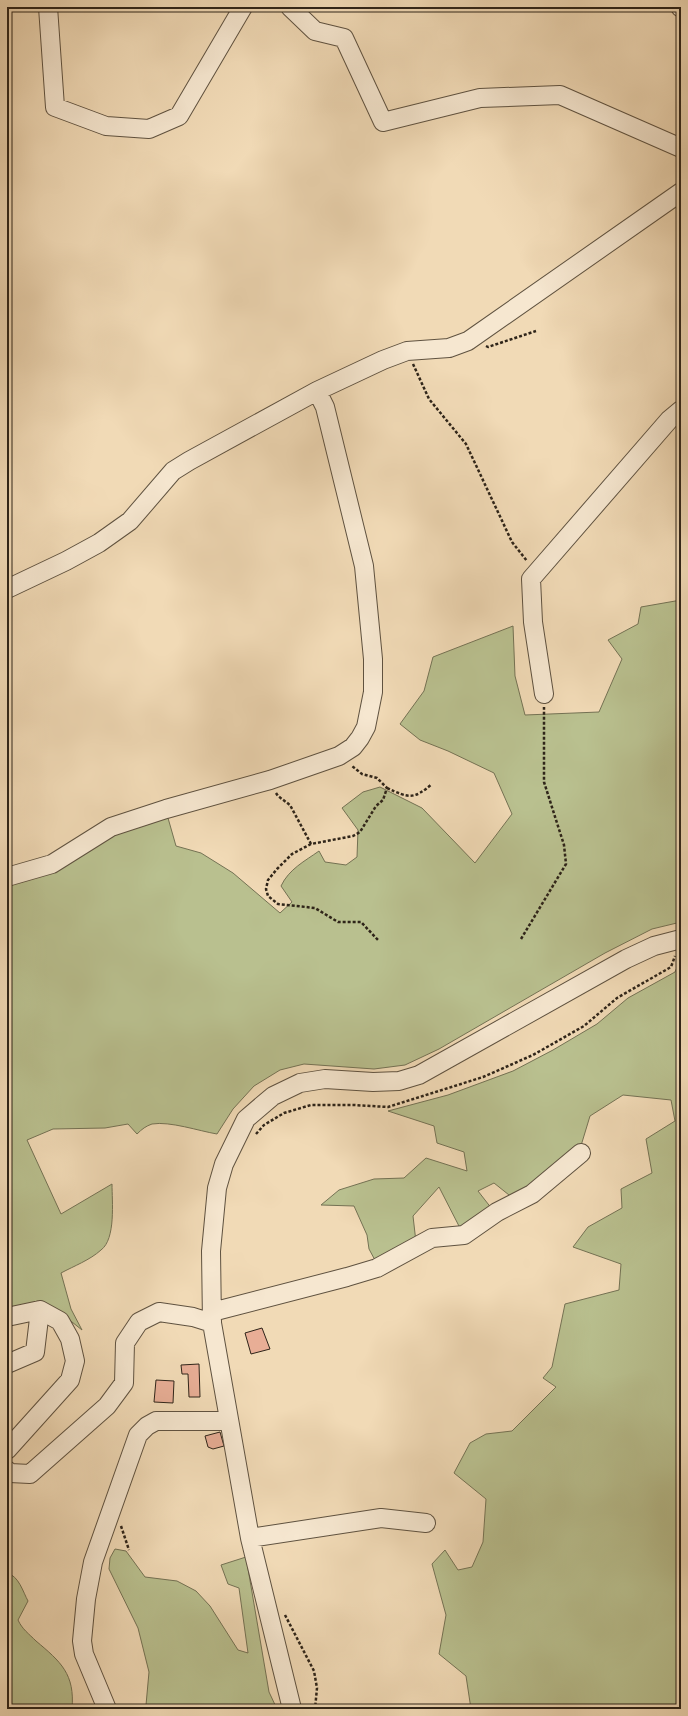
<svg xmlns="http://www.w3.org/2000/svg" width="688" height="1716" font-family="'EB Garamond',serif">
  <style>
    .green { fill: #b9c08f; stroke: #747254 }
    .building { fill: #e8ae96; stroke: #2e2419 }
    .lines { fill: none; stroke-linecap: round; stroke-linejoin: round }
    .minor-casing { stroke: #5f5240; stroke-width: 20 }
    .path { stroke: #2e2419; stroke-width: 2.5; stroke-dasharray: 3 2; stroke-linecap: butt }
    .minor { stroke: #f6e7d0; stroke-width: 18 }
  </style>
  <rect width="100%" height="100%" fill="#f1dab6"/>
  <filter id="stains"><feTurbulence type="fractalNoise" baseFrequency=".005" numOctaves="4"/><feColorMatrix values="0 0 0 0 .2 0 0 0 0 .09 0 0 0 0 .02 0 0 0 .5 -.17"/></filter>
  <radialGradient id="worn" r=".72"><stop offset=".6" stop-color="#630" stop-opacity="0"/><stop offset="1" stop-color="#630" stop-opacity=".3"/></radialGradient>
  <path class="green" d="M681 600V922L652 929 605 953 439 1049 405 1065 374 1069 304 1064 280 1070 254 1086 233 1109 217 1134C199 1131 170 1121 152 1124 146 1126 142 1129 137 1134L128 1124 105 1128 53 1129 27 1140 61 1214 112 1184C112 1201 116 1239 101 1250 90 1260 74 1266 61 1273L71 1309 82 1330 67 1318 7 1311V886L47 874 128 828 168 818 176 846 201 853 233 873 280 913 292 902 281 886C289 869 305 861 319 851L325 862 346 865 357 857 358 830 342 808 363 792 380 787 422 808 475 863 512 814 494 773 448 751 420 740 400 724 424 691 433 657 513 626 515 676 525 715 599 712 622 659 608 640 638 624 641 607Z
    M681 958V1709H471L466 1676 439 1654 446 1615 432 1564 445 1550 458 1570 472 1567 483 1542 486 1499 454 1473 470 1443 486 1434 512 1431 556 1387 543 1378 552 1367 565 1304 619 1290 621 1264 573 1247 588 1227 622 1208 621 1189 652 1173 646 1139 675 1121 671 1100 623 1095 590 1116 580 1149 514 1199 494 1183 478 1191 492 1209 461 1230 439 1187 413 1216 416 1242 376 1262 369 1249 367 1235 354 1206 321 1205 339 1190 374 1179 404 1178 426 1158 467 1171 464 1152 437 1143 434 1126 388 1111 448 1095 513 1071 553 1050 597 1024 628 998 675 972Z
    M115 1549 126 1551 145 1577 177 1581 196 1591 210 1606 238 1650 248 1653 239 1588 228 1584 221 1565 246 1557 269 1692 277 1709H144L146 1705 149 1672 138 1628 109 1569 110 1558Z
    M7 1573C19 1576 23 1592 28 1601L18 1620C22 1629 29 1634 36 1641 61 1662 75 1674 72 1709H7Z"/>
  <path class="building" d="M262 1328 270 1349 251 1354 245 1333Z
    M199 1364 200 1397H189L188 1374H182L181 1365Z
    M156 1380 174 1381 173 1403 154 1402Z
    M220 1432 224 1446 213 1449 208 1447 205 1436Z"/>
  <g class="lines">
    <defs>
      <path id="minor" d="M48 7 55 107 106 126 149 129 179 116 243 7
        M290 7 315 31 344 38 383 122 480 98 560 95 681 148
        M680 7 681 8
        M7 589 66 561 99 543 130 521 173 471 189 461 317 391 383 360 407 351 449 348 468 341 681 192
        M544 694 533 622 531 579 669 420 681 410
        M7 877 52 864 111 827 166 809 270 780 339 756 353 747 360 738 366 727 373 692V659L364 566 325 407 317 391
        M212 1312 347 1277 377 1268 432 1238 464 1235 497 1212 532 1194 581 1153
        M7 1317 40 1310 60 1321 70 1339 75 1361 70 1380 7 1450
        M7 1364 35 1352 40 1310
        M7 1470 10 1473 30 1474 107 1406 124 1383 125 1343 139 1322 159 1312 193 1317 212 1323
        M250 1538 381 1518 426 1523
        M107 1709 84 1654 82 1641 86 1599 93 1562 138 1435 147 1426 156 1421H229
        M292 1709 250 1538 212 1323 211 1251 217 1188 224 1164 246 1119 273 1096 300 1083 325 1079 373 1082 399 1081 419 1075 626 959 654 946 681 939"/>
    </defs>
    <use href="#minor" class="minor-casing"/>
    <path class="path" d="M486 346 488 347 536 331
      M413 364 429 399 466 444 512 542 527 561
      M387 788C409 798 413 800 432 784
      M276 793 278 796 290 805 311 844 353 836 360 832 376 806 383 800 387 788 377 778 362 774 352 766
      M311 844 292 854 277 869 268 880 266 889 268 896 278 904 315 908 338 922H361L378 940
      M521 939 566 864 564 845 544 782V707
      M256 1134 264 1125 284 1113 311 1105H354L388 1107 483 1077 533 1055 584 1026 617 998 671 967 675 956
      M121 1526 129 1550
      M285 1615 314 1671 317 1688 315 1709"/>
    <use href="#minor" class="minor"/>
  </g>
  <rect width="688" height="1716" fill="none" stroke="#f1dab6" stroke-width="24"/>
  <rect x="8" y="8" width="672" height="1700" fill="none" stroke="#2e2419" stroke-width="2"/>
  <rect x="12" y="12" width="664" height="1692" fill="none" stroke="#2e2419"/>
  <rect width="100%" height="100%" filter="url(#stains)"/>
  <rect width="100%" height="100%" fill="url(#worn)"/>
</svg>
